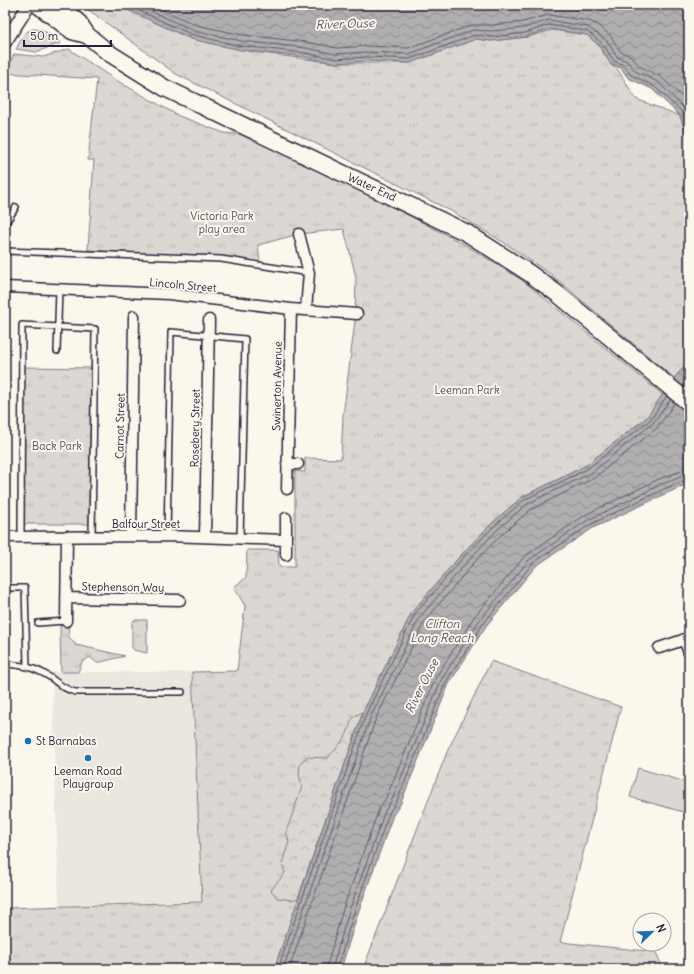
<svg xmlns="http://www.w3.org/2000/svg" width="694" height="974" font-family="Delius,sans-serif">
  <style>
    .built { fill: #ebe7df }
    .grass { fill: url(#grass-tufts); stroke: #7e7d87 }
    .forest { fill: url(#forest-crowns); stroke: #7e7d87 }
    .pitch { fill: #dbd8d3; stroke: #7e7d87 }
    .water { fill: url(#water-waves); stroke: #787681 }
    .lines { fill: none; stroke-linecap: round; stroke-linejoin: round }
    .shore { stroke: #5b5a6a; stroke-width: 1 }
    .service-casing { stroke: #22223b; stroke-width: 8 }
    .minor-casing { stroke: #22223b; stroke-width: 13 }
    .tertiary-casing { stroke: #22223b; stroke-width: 15 }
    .primary-casing { stroke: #22223b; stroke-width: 19 }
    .service { stroke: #fbf7ec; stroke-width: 5 }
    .minor { stroke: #fbf7ec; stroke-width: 10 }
    .tertiary { stroke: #fbf7ec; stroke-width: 12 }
    .primary { stroke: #fbf7ec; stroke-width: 16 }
    .poi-dot { fill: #1f6fb2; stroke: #fbf7ec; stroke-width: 1.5 }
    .labels { text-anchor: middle; stroke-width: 4; stroke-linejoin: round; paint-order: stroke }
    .street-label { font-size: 11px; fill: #22223b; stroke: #fbf7ec }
    .park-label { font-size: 11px; fill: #505061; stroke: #fbf7ec }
    .poi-label { font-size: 11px; fill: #22223b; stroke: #fbf7ec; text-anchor: start }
    .water-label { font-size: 12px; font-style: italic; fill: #545364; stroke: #fbf7ec }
  </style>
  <defs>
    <pattern id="grass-tufts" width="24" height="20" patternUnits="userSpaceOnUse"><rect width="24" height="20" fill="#dbd8d3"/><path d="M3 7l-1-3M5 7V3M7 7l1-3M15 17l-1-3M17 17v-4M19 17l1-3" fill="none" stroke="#bcb9b6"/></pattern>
    <pattern id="forest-crowns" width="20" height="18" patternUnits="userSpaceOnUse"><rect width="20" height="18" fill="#dbd8d3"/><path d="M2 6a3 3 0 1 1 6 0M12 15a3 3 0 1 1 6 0" fill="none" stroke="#bcb9b6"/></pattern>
    <pattern id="water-waves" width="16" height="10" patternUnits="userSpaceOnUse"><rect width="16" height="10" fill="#b1aeb0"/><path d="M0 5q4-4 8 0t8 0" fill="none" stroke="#908d90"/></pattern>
  </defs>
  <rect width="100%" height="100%" fill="#fbf7ec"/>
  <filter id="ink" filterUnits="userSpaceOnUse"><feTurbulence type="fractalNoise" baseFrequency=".025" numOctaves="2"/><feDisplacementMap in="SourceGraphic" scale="8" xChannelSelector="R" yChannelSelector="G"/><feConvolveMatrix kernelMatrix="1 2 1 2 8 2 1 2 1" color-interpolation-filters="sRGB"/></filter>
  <g filter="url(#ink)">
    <path class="built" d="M52 672H192L202 902 59 906Z"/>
    <path class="grass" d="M82 5H117L191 39 253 52 336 63H410L476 39 491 41 528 37 552 30 587 35 598 45 612 66 618 70 636 99 680 116 689 141V362L674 378 553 276 503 242 451 211 176 74Z
      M33 29 43 30 61 43 36 52 16 49 25 33Z
      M69 49 114 79 179 116 224 133 247 135 309 164 462 243 522 280 663 395 647 417 585 466 522 497 491 524 460 556 412 612 363 712 274 969H5V908L202 902 192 672 237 671 245 606 234 587 246 578 247 550H278L279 567H295V471L305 472V458L341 459 343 416 355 321 356 277 344 229 299 234 258 245 260 262 88 250 94 160H88L97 79 6 73 14 54 43 57Z
      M24 367 91 368 89 524H24Z
      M134 620H147V653L134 650 132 648V623Z
      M60 625H68L69 637 76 645 125 656 97 663 90 657 82 662 78 672H61Z
      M491 661 621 707 560 942 656 952 663 969H363L447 752Z"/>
    <path class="forest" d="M363 712 298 898 292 900 277 898 271 890 285 873 282 863 289 842 286 832 302 787 299 774 300 764 306 757 328 758C334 751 340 744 345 737 353 725 346 718 363 712Z"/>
    <path class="pitch" d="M638 768 689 783V806L687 813 630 797Z"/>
    <path class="water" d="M117 5H689V141L680 116 652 89 628 78 621 68 611 65 600 46 587 35 550 29 526 37 491 41 476 39 410 63 367 61 336 63 304 57 240 50 191 39Z
      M689 362V483L593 528 536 566 486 626 449 684 400 805 393 815 358 913 341 969H274L363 712 412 612 460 556 491 524 522 497 585 466 647 417 674 378Z"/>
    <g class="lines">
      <path class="shore" d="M126 5 193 35 241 46 305 53 336 59 367 57 410 59 475 35 492 37 525 33 549 25 587 31 603 44 614 61 624 65 631 75 654 86 683 113 689 128
        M138 5 194 31 242 41 306 48 336 54 367 52 409 54 473 30 492 31 524 28 549 20 588 27 607 41 617 57 627 61 635 71 658 82 689 113
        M152 5 196 25 243 35 306 42 337 48 367 46 408 48 472 25H492L523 22 549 15 589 21 596 24 610 35 621 52 631 56 639 66 661 77 689 103
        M278 969 366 714 415 614 462 559 493 527 524 500 587 469 650 420 667 396
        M283 969 371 716 420 617 466 563 497 530 527 504 591 473 653 423 671 399
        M289 969 376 718 425 621 471 566 501 535 530 510 594 478 657 428 675 403
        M326 969 343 909 379 809 386 798 436 677 474 617 525 556 585 515 659 479 689 468
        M332 969 349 911 385 811 392 800 441 680 479 621 529 560 588 520 662 484 689 474
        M337 969 354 912 389 813 396 803 446 682 483 624 533 563 591 524 664 489 689 479"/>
      <defs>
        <path id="service" d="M5 221H7L16 207
          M5 251 221 259 309 273
          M57 351 59 290
          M167 536 171 332 245 339 240 538
          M21 537 22 325 95 329 92 536
          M5 588H25L27 666
          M38 623 66 621
          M5 664C21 665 34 667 48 676 59 683 61 688 75 692H182"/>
        <path id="minor" d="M299 234 309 273 306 310
          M5 287 169 294 291 309 357 314
          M287 464H298
          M287 489 291 309
          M131 536 134 316
          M5 537 167 536 286 540
          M205 537 209 320
          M286 555V518
          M66 598 180 600
          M66 621 67 536
          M684 639 689 653
          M659 648 689 638"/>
        <path id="tertiary" d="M5 42 29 5"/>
        <path id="primary" d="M38 5 72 31 87 35
          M58 5 79 23 87 35 109 53 165 88 467 233 529 273 559 295 689 403"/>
      </defs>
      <use href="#service" class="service-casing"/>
      <use href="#minor" class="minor-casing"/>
      <use href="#tertiary" class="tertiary-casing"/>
      <use href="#primary" class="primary-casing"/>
      <use href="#service" class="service"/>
      <use href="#minor" class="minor"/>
      <use href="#tertiary" class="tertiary"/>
      <use href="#primary" class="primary"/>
    </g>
  </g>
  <g class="poi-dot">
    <circle cx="28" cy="741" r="4"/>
    <circle cx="88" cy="758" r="4"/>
  </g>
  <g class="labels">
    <g class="street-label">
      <text transform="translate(372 187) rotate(25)" y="4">Water End</text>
      <text transform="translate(183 285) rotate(5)" y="4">Lincoln Street</text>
      <text transform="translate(277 386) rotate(-89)" y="4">Swinerton Avenue</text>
      <text transform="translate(120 426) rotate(-89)" y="4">Carnot Street</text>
      <text transform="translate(195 428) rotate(-89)" y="4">Rosebery Street</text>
      <text x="146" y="528">Balfour Street</text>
      <text transform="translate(123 587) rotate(1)" y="4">Stephenson Way</text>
    </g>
    <g class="park-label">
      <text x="222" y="220">Victoria Park<tspan x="222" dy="13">play area</tspan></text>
      <text x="467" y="394">Leeman Park</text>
      <text x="57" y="450">Back Park</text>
    </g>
    <g class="poi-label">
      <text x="36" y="745">St Barnabas</text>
      <text x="88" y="775" text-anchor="middle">Leeman Road<tspan x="88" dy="13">Playgroup</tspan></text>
    </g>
    <g class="water-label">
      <text transform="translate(345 24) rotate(-2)" y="4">River Ouse</text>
      <text x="442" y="628">Clifton<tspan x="442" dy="14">Long Reach</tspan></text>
      <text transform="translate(422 686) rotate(-63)" y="4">River Ouse</text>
    </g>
  </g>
  <rect width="694" height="974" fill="none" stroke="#fbf7ec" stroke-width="20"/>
  <rect x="10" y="10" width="674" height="954" fill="none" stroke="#22223b" stroke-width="1.5" filter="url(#ink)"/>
  <g transform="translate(652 932) rotate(67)"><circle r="19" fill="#fbf7ec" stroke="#a4a2a5"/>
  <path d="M0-3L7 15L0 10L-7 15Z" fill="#1f6fb2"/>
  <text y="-6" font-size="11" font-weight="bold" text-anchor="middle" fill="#22223b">N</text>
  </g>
  <path d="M24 40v6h87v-6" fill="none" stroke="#22223b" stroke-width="2"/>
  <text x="30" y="40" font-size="12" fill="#22223b" stroke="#fbf7ec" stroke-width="3" paint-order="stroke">50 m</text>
</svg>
